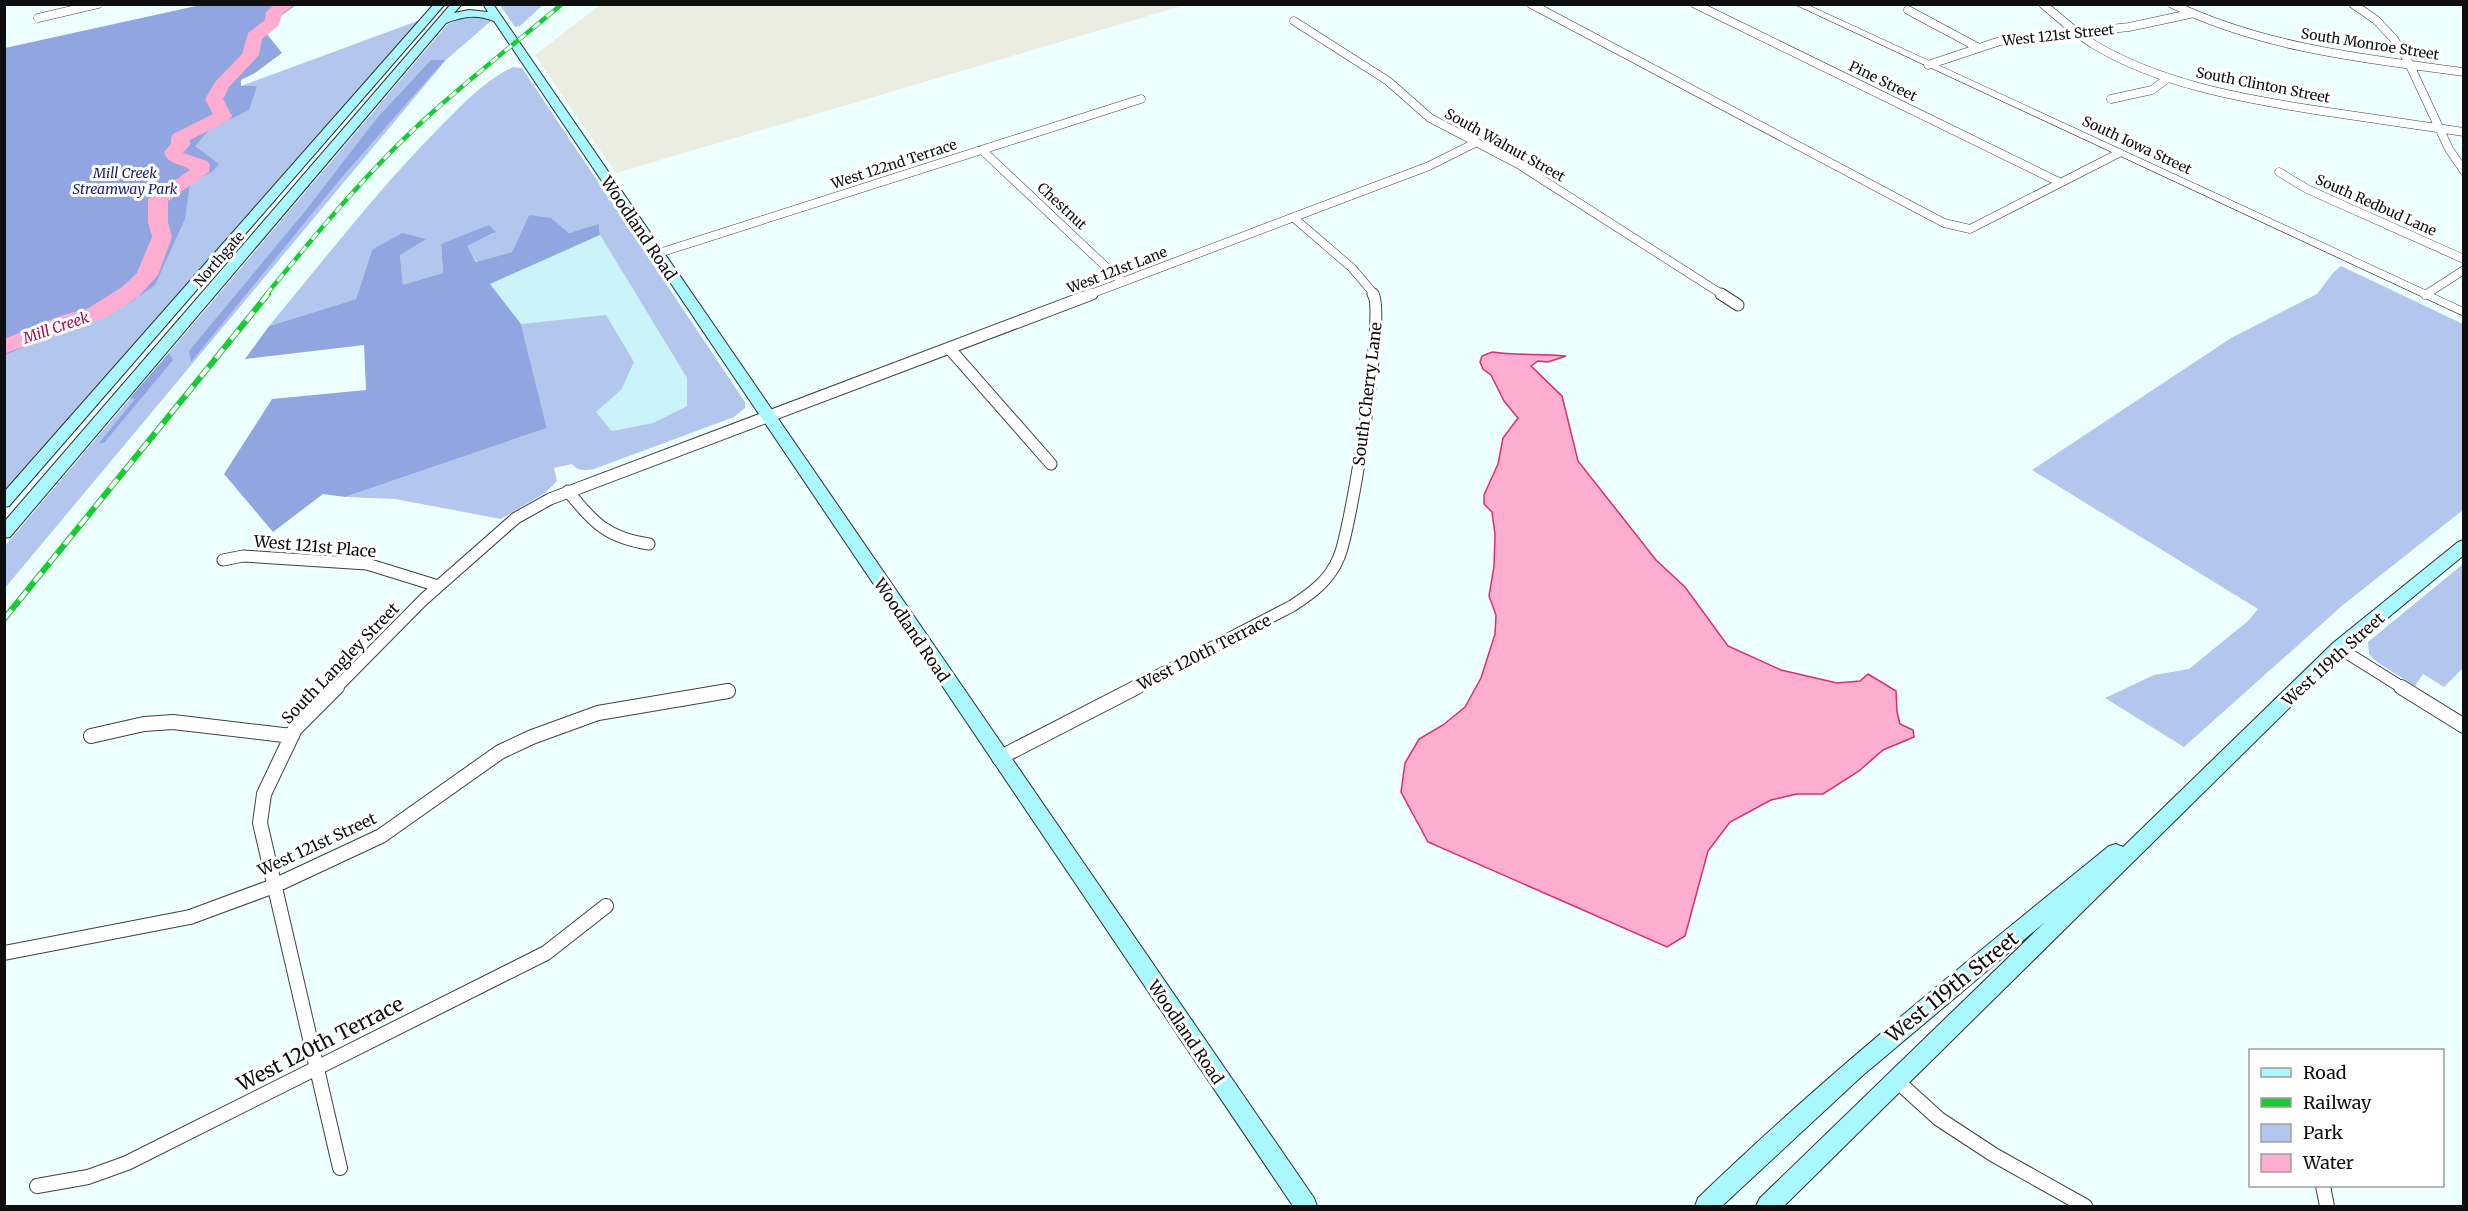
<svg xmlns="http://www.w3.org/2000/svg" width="2468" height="1211" font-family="Merriweather,serif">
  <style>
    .industrial { fill: #ecede1 }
    .farmland { fill: #cbf4f8 }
    .green { fill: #b3c7ee }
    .forest { fill: #91a6e0 }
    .water { fill: #fcadd0; stroke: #db2c75; stroke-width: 1.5 }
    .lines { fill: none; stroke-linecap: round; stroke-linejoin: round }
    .river { fill: #fcadd0; fill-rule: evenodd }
    .minor-far2-casing { stroke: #414141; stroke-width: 9 }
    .minor-far1-casing { stroke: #414141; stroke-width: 13 }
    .minor-casing { stroke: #414141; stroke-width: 16 }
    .tertiary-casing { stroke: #414141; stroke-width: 1 }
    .secondary-casing { stroke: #303030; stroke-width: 2 }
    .minor-far2 { stroke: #fff; stroke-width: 8 }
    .minor-far1 { stroke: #fff; stroke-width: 11 }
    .minor { stroke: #fff; stroke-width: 14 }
    .tertiary { fill: #fff; fill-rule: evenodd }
    .secondary { fill: #a9f8ff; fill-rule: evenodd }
    .rail-far1-casing { stroke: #17cc30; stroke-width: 4.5 }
    .rail-casing { stroke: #17cc30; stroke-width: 6 }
    .rail-far1 { stroke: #fff; stroke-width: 3; stroke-dasharray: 9; stroke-linecap: butt }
    .rail { stroke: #fff; stroke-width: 4; stroke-dasharray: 12; stroke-linecap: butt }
    .labels { text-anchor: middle; stroke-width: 6; stroke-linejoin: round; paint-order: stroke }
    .far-street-label { font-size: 14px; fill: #0e0e0e; stroke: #fff }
    .far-park-label { font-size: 14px; font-style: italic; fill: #17196c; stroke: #fff }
    .far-water-label { font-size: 15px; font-style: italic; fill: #ad0a47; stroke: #fff }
    .street-label { font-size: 16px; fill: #0e0e0e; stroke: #fff }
    .near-street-label { font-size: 20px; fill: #0e0e0e; stroke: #fff }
  </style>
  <rect width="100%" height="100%" fill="#eff"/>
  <path class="industrial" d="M600 5 1184 4 1185 5 616 173 535 55Z"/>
  <path class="farmland" d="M600 235 687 378V406L653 423 612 431 596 412 621 390 606 316 521 324 490 284Z"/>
  <path class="green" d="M500 5H543L520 26 515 27Z
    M473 16 489 18 491 21 446 60 5 588V546L447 25 461 18Z
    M420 20 5 502V48L137 52 273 22 254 37 215 99 257 86H241Z
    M513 67 522 68 745 402V408L734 417 594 469C585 471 578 471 572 464L554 468 557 481 545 493 501 519 395 499 345 497 547 428 521 324 606 315 634 362 621 390 596 412 612 431 653 423 687 406V378L600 235 599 225 569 233 529 215 512 252 477 262 466 246 495 233 441 244 443 273 403 286 400 255 372 250 356 299 269 326C324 260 376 192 436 131 459 108 483 81 513 67Z
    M2341 266 2463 324V510L2343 605 2184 747 2105 698 2154 675 2189 669 2248 621 2258 609 2032 470 2231 338 2317 294 2333 273Z
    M2463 564V668L2444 687 2423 674 2415 686 2377 662 2369 654 2368 642Z"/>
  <path class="forest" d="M205 4 296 5 263 29 282 53 255 73 241 80V86H257L249 110 209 130 195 146 219 164 212 172 190 183 185 219 155 285 131 302 5 355V48Z
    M431 60H445L342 177 191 362 189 351 306 210 377 118Z
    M529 215 551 218 569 233 599 224 600 235 490 284 521 324 547 428 345 497 323 494 273 532 224 474 272 399 366 390 364 345 245 359 269 326 356 299 372 250 402 233 426 239 400 255 403 285 443 273 441 244 489 225 496 232 467 246 476 262 512 252Z
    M169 353 173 360 104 443H99L135 399 130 398Z"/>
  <path class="water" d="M1492 352C1517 356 1541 353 1566 356L1548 362 1538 361 1531 366 1562 396 1578 461 1656 560 1685 587 1728 646 1781 670 1837 683 1860 681 1868 674 1896 691 1897 712 1900 724 1913 730 1914 737 1883 750 1859 771 1823 794H1797L1771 800 1730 822 1708 851 1685 936 1667 947 1428 842 1401 792 1405 763 1419 739 1443 725 1465 707 1481 678 1495 634 1496 615 1489 596 1494 566 1495 535 1492 512 1484 504V495L1498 464 1503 438 1518 418 1504 401 1491 375 1483 369 1480 362 1482 356Z"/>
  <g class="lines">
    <path class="river" d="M275 4H295L282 14 279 25 262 39 259 55 229 87 223 99 232 116 229 120 190 140V145L183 153 207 161 210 165 209 172 168 201V222L172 237 158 275 138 297 103 319 79 325 4 354V339L63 315 87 309 122 287 137 273 152 237 148 222V199L190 170C182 163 167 165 164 152L171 144V138L173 134 213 114 205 99 216 81 242 54 248 33 265 20 266 12Z"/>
    <defs>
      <path id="minor-far2" d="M1531 4 1944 223 1970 229 2119 153
        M1695 4 2059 182
        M2043 4C2059 18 2075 32 2093 44 2160 84 2239 98 2315 110 2365 117 2414 125 2464 132
        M2172 4C2264 48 2364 59 2464 72
        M2353 4 2376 20 2393 38 2407 59 2449 149 2464 171
        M1908 10 1977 47
        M38 18 98 4
        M1294 21 1388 81 1430 118 1518 164 1723 295
        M1928 65 2000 41 2129 27 2190 14
        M2111 99 2152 90 2168 78
        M982 150 1122 282
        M2279 172 2307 189 2464 259
        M1294 218 1352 268 1375 295
        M656 254 1141 99
        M1088 295 1429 166 1475 143
        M2425 295 2464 270"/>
      <path id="minor-far1" d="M1721 294 1738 305
        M949 348 1051 464
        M568 491C593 523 608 538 649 544
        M223 560 243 556 367 564 438 586
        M2339 648 2403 688
        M336 688 424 599 516 518 550 499 1092 294
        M1134 688 1292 606C1312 593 1330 580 1339 557 1351 530 1386 312 1373 294"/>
      <path id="minor" d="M337 687 295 729 264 794 260 823 340 1168
        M2401 687 2464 726
        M91 736 144 724 173 722 292 736
        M999 758 1137 687
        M4 953 190 917 274 886 381 836 500 752 532 737 598 713 728 691
        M1896 1080 1939 1119 1994 1155 2085 1206
        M37 1186 88 1177 127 1163 546 953 606 906
        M2323 1186 2327 1206"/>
      <path id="tertiary" d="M1794 4H1806L2464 308V316Z"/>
      <path id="secondary" d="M434 4H445L9 506 4 507V492Z
        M451 4H462L454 13 469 10 488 12 483 4H493L1314 1198 1317 1206H1293L494 21C477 14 463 16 446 23L10 537 4 538V522Z
        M2464 540V555L2345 653 1784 1206H1756L1760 1198 2045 922 1862 1076 1722 1206H1695L1698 1198C1828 1072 1969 960 2109 846L2116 844 2123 847 2333 643 2458 542Z"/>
    </defs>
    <use href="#minor-far2" class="minor-far2-casing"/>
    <use href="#minor-far1" class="minor-far1-casing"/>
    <use href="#minor" class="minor-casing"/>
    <use href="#tertiary" class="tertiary-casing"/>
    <use href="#secondary" class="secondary-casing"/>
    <use href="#minor-far2" class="minor-far2"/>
    <use href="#minor-far1" class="minor-far1"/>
    <use href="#minor" class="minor"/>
    <use href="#tertiary" class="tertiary"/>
    <use href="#secondary" class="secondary"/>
    <defs>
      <path id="rail-far1" d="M266 295C316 234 367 172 425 119 469 79 517 42 562 4"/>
      <path id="rail" d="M4 619 268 294"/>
    </defs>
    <use href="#rail-far1" class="rail-far1-casing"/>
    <use href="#rail" class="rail-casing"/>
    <use href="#rail-far1" class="rail-far1"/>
    <use href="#rail" class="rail"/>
  </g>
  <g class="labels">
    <g class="far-street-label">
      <text transform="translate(2058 35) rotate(-6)" y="5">West 121st Street</text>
      <text transform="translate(2370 44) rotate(9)" y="5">South Monroe Street</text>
      <text transform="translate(1883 81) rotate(26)" y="5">Pine Street</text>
      <text transform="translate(2263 85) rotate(11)" y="5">South Clinton Street</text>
      <text transform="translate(1505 145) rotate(29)" y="5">South Walnut Street</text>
      <text transform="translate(2137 145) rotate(25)" y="5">South Iowa Street</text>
      <text transform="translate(894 164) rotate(-18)" y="5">West 122nd Terrace</text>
      <text transform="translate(2376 205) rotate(24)" y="5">South Redbud Lane</text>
      <text transform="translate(1062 206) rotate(43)" y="5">Chestnut</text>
      <text transform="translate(219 259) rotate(-49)" y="5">Northgate</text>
      <text transform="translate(1117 270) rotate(-21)" y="5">West 121st Lane</text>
    </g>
    <g class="far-park-label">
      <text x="125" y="178">Mill Creek<tspan x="125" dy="16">Streamway Park</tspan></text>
    </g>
    <g class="far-water-label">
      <text transform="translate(56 328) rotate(-19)" y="5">Mill Creek</text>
    </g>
    <g class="street-label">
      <text transform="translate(639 228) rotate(56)" y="6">Woodland Road</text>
      <text transform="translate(1367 394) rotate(-83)" y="6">South Cherry Lane</text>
      <text transform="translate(315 546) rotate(5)" y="6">West 121st Place</text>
      <text transform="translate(912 630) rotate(56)" y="6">Woodland Road</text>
      <text transform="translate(1204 652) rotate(-27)" y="6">West 120th Terrace</text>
      <text transform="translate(2333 659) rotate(-42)" y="6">West 119th Street</text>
      <text transform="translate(340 663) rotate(-46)" y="6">South Langley Street</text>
      <text transform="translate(317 844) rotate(-25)" y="6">West 121st Street</text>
      <text transform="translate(1186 1032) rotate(56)" y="6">Woodland Road</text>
    </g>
    <g class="near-street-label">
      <text transform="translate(1952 987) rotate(-39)" y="7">West 119th Street</text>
      <text transform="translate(320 1044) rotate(-27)" y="7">West 120th Terrace</text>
    </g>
  </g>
  <rect width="2468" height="1211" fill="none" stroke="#0e0e0e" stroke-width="12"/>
  <rect x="2249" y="1049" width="195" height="138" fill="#ffffff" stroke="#9f9f9f" stroke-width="1.5"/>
  <rect x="2261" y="1068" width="30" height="9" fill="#a9f8ff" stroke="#9f9f9f" stroke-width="1.5"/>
  <text x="2303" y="1079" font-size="18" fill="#0e0e0e">Road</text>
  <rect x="2261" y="1098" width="30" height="9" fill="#17cc30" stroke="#9f9f9f" stroke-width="1.5"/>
  <text x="2303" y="1109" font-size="18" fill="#0e0e0e">Railway</text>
  <rect x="2261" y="1124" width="30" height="18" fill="#b3c7ee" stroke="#9f9f9f" stroke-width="1.5"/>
  <text x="2303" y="1139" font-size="18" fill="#0e0e0e">Park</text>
  <rect x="2261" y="1154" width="30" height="18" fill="#fcadd0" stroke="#9f9f9f" stroke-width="1.5"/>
  <text x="2303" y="1169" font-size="18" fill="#0e0e0e">Water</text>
</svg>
